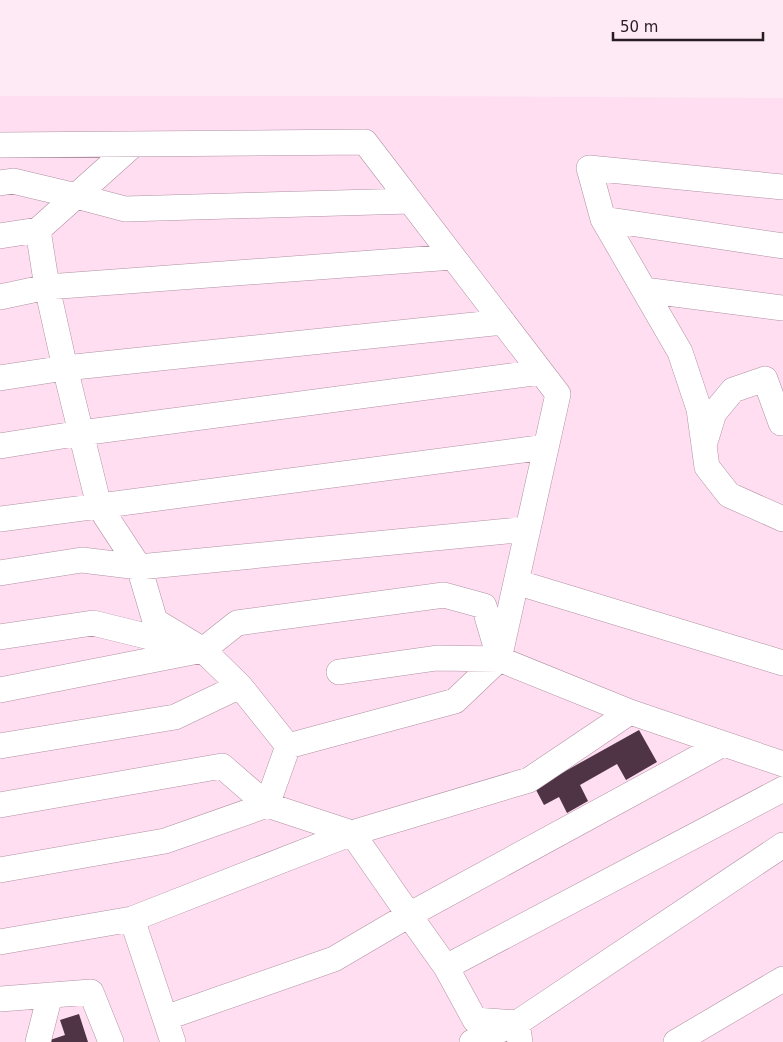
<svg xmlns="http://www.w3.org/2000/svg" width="783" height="1042" font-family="'DejaVu Sans',sans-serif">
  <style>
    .built { fill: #ffdef1 }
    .building { fill: #4e3444 }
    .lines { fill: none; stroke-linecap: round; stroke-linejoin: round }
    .minor-casing { stroke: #b091a3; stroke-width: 26 }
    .minor { stroke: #fff; stroke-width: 25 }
  </style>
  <rect width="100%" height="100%" fill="#feeaf5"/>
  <path class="built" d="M0 96H387L783 98V1042H0Z"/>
  <path class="building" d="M639 730 657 762 626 780 617 764 580 785 588 801 567 813 559 797 544 805 535 788Z
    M79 1014 88 1042H51L50 1040 65 1035 60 1020Z"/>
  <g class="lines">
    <defs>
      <path id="minor" d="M134 144 38 230 47 287 65 368 99 506 139 567 155 621 203 650
        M0 145 365 142 558 394 499 659 630 712
        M0 183 13 181 76 196 125 209 410 201
        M783 187 589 168 603 219 680 352 699 409 707 467 729 495 783 519
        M603 219 783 246
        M0 236 38 230
        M644 290 783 308
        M0 297 47 287 453 257
        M0 378 65 368 503 322
        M705 442 714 413 733 390 765 379 781 423H783
        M0 446 81 433 541 372
        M0 519 546 447
        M0 573 82 560 139 567 528 529
        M516 582 783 663
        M0 637 93 623 178 644
        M203 650 237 623 444 595 484 606 499 657
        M0 690 203 650 240 686
        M0 746 175 717 240 686 288 746
        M0 805 222 766 267 805 288 746 455 701 499 659 437 658 339 672
        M0 870 165 841 267 805 352 833 409 915 446 967 475 1020 517 1023 472 1042
        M0 942 132 919
        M446 967 783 789
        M0 999 91 992 111 1042
        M165 1018 334 959 409 915 723 744
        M38 1042 50 995
        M173 1042 132 919 352 833 529 780 630 712 783 764
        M520 1042 517 1023 783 845
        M676 1042 783 979"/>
    </defs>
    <use href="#minor" class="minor-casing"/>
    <use href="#minor" class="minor"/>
  </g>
  <path d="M613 32v8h150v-8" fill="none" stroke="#281c23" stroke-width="2.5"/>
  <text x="620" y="32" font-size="15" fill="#281c23" stroke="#feeaf5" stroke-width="4" paint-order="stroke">50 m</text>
</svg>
